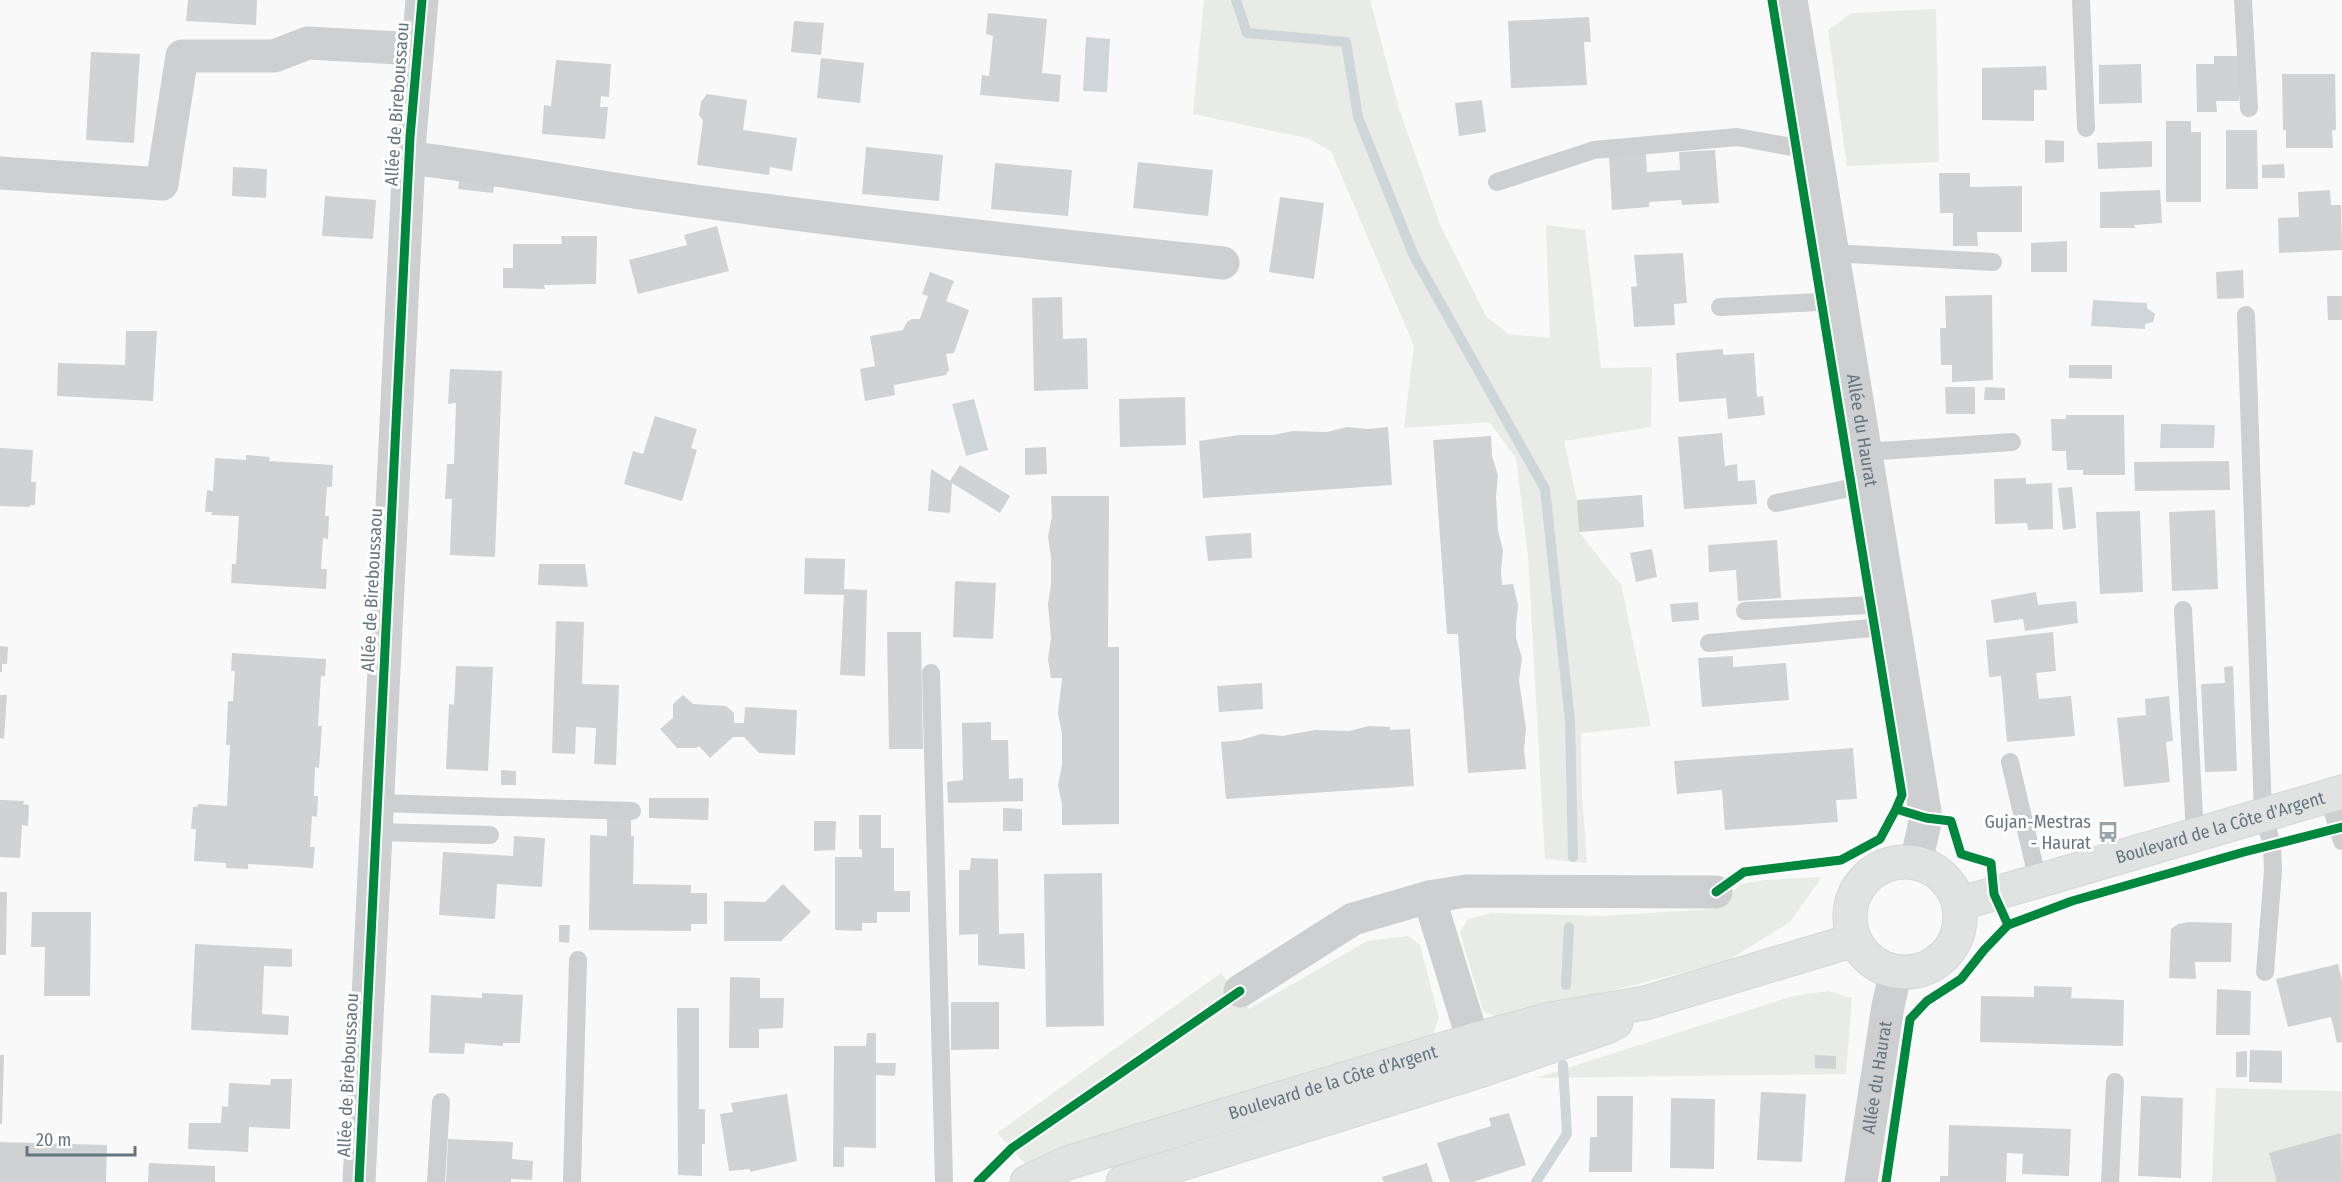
<svg xmlns="http://www.w3.org/2000/svg" width="2342" height="1182" font-family="'Fira Sans Condensed',sans-serif">
  <style>
    .green { fill: #e8ebe6 }
    .water { fill: #ced6d9 }
    .lines { fill: none; stroke-linecap: round; stroke-linejoin: round }
    .stream { stroke: #ced6d9; stroke-width: 10 }
    .building { fill: #d0d2d3 }
    .secondary-casing { stroke: #d5d6d7; stroke-width: 35 }
    .lane { stroke: #cecfd0; stroke-width: 18 }
    .street { stroke: #cecfd0; stroke-width: 33 }
    .secondary { stroke: #e1e2e2; stroke-width: 33 }
    .cycleway-casing { stroke: #fff; stroke-width: 13 }
    .cycleway { stroke: #00873e; stroke-width: 9 }
    .labels { text-anchor: middle; stroke-width: 6; stroke-linejoin: round; paint-order: stroke }
    .street-label { font-size: 18px; fill: #657683; stroke: #fff }
    .poi-label { font-size: 18px; fill: #657683; stroke: #fff; text-anchor: end }
  </style>
  <rect width="100%" height="100%" fill="#f9f9f9"/>
  <path class="green" d="M1204 0H1370L1399 109 1441 227 1486 316 1508 334 1550 338 1546 225 1585 230 1601 368 1652 367 1651 427 1564 441 1577 500 1579 532 1621 585 1651 726 1581 733 1582 795 1587 863 1545 859 1528 556 1516 458 1489 422 1404 428 1414 346 1331 151 1307 138 1193 114Z
    M1936 9 1939 162 1847 166 1828 30 1852 13Z
    M1822 877 1790 922 1727 961 1502 1019 1483 1011 1460 932 1468 919 1492 913 1603 916 1713 909 1741 884 1766 880Z
    M1409 936 1420 945 1439 1018 1429 1044 1027 1166 997 1133 1221 973 1249 1009 1367 941Z
    M1829 991 1852 998 1846 1074 1536 1078 1793 996Z
    M2216 1088 2342 1091V1182H2212Z"/>
  <path class="water" d="M1086 37 1110 39 1107 92 1083 91Z
    M2093 300 2147 303V308L2155 314 2153 322 2145 324V329L2091 326Z
    M974 399 988 450 966 456 952 404Z
    M2161 424 2215 425 2214 448H2160Z"/>
  <g class="lines">
    <path class="stream" d="M1236 0 1247 33 1346 42 1358 117 1414 256 1545 489 1570 721 1573 857
      M1566 985 1569 927
      M1536 1182 1567 1134 1563 1065"/>
  </g>
  <path class="building" d="M188 0H257L256 25 186 21Z
    M988 13 1047 19 1042 73 1061 75 1059 102 980 95 982 75 989 76 993 36 986 34Z
    M1589 17 1591 42H1584L1587 85 1511 88 1508 21Z
    M794 21 824 23 821 55 791 52Z
    M91 52 140 54 134 143 86 140Z
    M2214 56H2239V101H2216L2217 112H2197L2196 64H2214Z
    M821 58 864 63 860 103 817 98Z
    M556 60 611 64 609 97 601 96 600 107H608L605 139 542 134 544 105 551 106Z
    M2141 64 2142 103 2099 104V65Z
    M2046 66 2047 90H2034V121L1982 120V68Z
    M2282 74H2335L2336 130H2332L2333 148H2286V130H2283Z
    M707 94 747 100 743 130 797 138 792 171 770 167 769 175 697 165 703 121 699 115 701 102Z
    M1482 100 1486 132 1459 136 1455 103Z
    M2166 121H2191V132H2201V202H2166Z
    M2226 130H2257L2258 189H2226Z
    M2045 140 2064 141V162L2045 163Z
    M2152 141V167L2098 169 2097 143Z
    M866 147 943 155 939 201 862 194Z
    M1715 150 1719 203 1682 205 1681 200 1649 202V207L1612 210 1609 157 1646 154 1647 172 1680 170 1679 152Z
    M1138 162 1213 170 1208 216 1133 208Z
    M995 163 1072 170 1068 216 991 209Z
    M2284 164 2285 178H2262V165Z
    M233 167 267 169 266 198 232 196Z
    M1939 173H1970V187L2022 186V232H1977L1978 246H1953V213H1940Z
    M460 175 495 180 493 193 458 189Z
    M2160 190 2162 223 2134 225 2135 228H2100V192Z
    M2330 190 2331 205H2341L2342 250 2279 253 2278 218 2299 217 2298 192Z
    M325 196 376 200 373 239 322 236Z
    M1280 197 1324 203 1314 279 1269 272Z
    M717 226 729 271 638 294 629 260 687 245 684 235Z
    M561 236H597L596 284 544 285 545 289 503 288V268H513V244H562Z
    M2067 241V272H2031V243Z
    M1683 253 1687 303 1674 304 1675 325 1634 327 1631 287 1637 286 1634 255Z
    M2243 270 2244 298 2217 299 2216 272Z
    M930 272 954 281 946 301 969 310 954 353 946 354 949 370 946 375 894 385 895 395 865 401 860 369 875 366 870 336 903 330 907 322 912 319H920L928 296 922 294Z
    M1992 295 1993 380 1952 382V365H1941L1940 328H1946L1945 296Z
    M2327 296H2342V320H2328Z
    M1062 297 1063 339 1087 338 1088 389 1034 391 1032 298Z
    M126 331H157L153 401 57 396 58 363 125 365Z
    M1723 349V355L1754 353 1757 397 1763 396 1765 415 1728 419 1726 398 1679 402 1676 353Z
    M2069 365H2112V379L2069 378Z
    M450 369 502 371 495 557 450 555 452 499H445L447 464H454L456 403 448 404Z
    M1945 387H1975V414H1946Z
    M1985 387 2005 388V400H1984Z
    M1185 397 1186 445 1120 447 1119 399Z
    M2066 415H2124L2125 475H2083V470H2067L2066 451H2052L2051 419H2066Z
    M655 416 697 429 691 448 697 450 682 501 624 484 633 451 643 454Z
    M1347 427 1368 429 1388 427 1392 485 1203 498 1199 441 1239 435H1273L1293 431 1327 432Z
    M1722 433 1725 466 1737 464 1738 481 1755 480 1757 504 1684 509 1678 437Z
    M1491 436 1492 456 1498 475 1496 496 1498 530 1503 551 1501 571 1502 585 1513 584 1518 605 1516 625V638L1522 658 1519 680 1526 729 1524 750 1526 769 1468 773 1458 634H1447L1433 440Z
    M1046 447 1047 474 1025 475V448Z
    M0 448 33 450 31 482H36L35 505H30V507L0 506Z
    M246 455 270 457 269 461 333 465 332 487H327L325 516H329L328 539 323 538 321 569H327L326 589 231 583 232 564H236L239 516 211 515 212 512H205L207 490 213 491 215 458 246 460Z
    M2229 461 2230 490 2135 491 2134 462Z
    M960 465 1010 496 1000 513 952 483 950 513 928 511 931 469 950 481Z
    M2026 478V484L2052 483 2053 529 2028 530 2027 523 1995 524 1994 479Z
    M2072 487 2076 528 2063 530 2058 488Z
    M1642 495 1644 527 1579 532 1577 500Z
    M1051 496H1109L1108 647H1119V824L1062 825V805L1058 785 1062 765V734L1058 713 1062 678H1051L1048 659 1051 638 1048 604 1051 584V557L1048 537 1052 516Z
    M2215 510 2218 589 2172 591 2169 512Z
    M2140 511 2143 592 2100 594 2096 512Z
    M1251 533 1252 558 1208 561 1205 536Z
    M1777 540 1781 598 1738 601 1736 570 1709 572 1708 545Z
    M1652 549 1657 577 1636 582 1630 553Z
    M805 558 845 559 844 589 867 590 865 676 840 675 844 595 804 594Z
    M539 564H585L588 587 538 585Z
    M955 581 996 583 993 639 953 637Z
    M2036 592 2038 605 2076 601 2078 623 2025 631 2023 619 1994 623 1991 600Z
    M1698 602 1699 620 1672 622 1670 604Z
    M556 621 584 622 582 684 619 685 616 765 594 764 596 728 576 727 575 754 552 753Z
    M887 632H921L923 749H889Z
    M2053 632 2056 671 2036 673 2039 699 2071 696 2075 736 2007 742 2001 676 1989 677 1986 640Z
    M0 646 8 647 7 664H2V672H0Z
    M232 653 326 659 325 676H321L318 726H322L319 768 315 767 314 796H318L317 817 312 816 310 847H315L313 868 248 864V869L226 868V863L194 861 196 829H191L193 807H197L198 804 227 806 230 745H226L228 701H233L235 671H231Z
    M1733 656V667L1786 663 1789 700 1702 707 1698 658Z
    M456 666 493 667 488 771 446 769 449 704 454 705Z
    M2233 666 2237 771 2205 772 2201 684 2225 683 2224 667Z
    M1262 683 1263 709 1219 712 1217 686Z
    M0 695H7L4 739 0 738Z
    M683 695 693 704 726 706 734 713V723H744L745 707 797 710 795 755 759 753 744 737H733L710 758 699 746 696 748H677L660 729 673 718V704Z
    M2169 696 2173 741 2166 742 2170 782 2124 787 2117 718 2146 715 2145 699Z
    M991 722V740H1008L1009 779 1023 778V801L948 803 947 782 963 780 962 723Z
    M1369 726 1390 727V730L1410 729 1414 786 1226 799 1221 742 1241 740 1261 734 1282 736 1315 730 1349 731Z
    M1853 748 1857 799 1836 800 1838 822 1725 830 1722 790 1677 794 1674 761Z
    M501 770 516 771V785H501Z
    M649 798H709L708 820 649 818Z
    M0 800 24 801 23 804 29 805 28 826 22 825 20 858 0 857Z
    M1003 808 1022 809V831H1003Z
    M859 815H881V848H894V891H910V912H877V923H862V931L835 930V857H862V849H859Z
    M607 818H631V836H634L633 884 691 885V893H707V924H691V931L589 930 590 835 607 836Z
    M814 821H836L835 850 814 851Z
    M514 836 545 838 542 887 497 884 495 919 439 915 443 852 513 856Z
    M971 858 998 859 999 934 1024 933 1025 969 978 965V934L959 935V870H970Z
    M1102 873 1104 1026 1046 1027 1044 874Z
    M783 884 811 912 781 941H724V901L765 902Z
    M0 892H7L6 955H0Z
    M32 912H91L90 996H44L45 947H31Z
    M2189 922 2232 923 2231 962H2195L2196 979 2169 978 2171 929 2178 924Z
    M559 925H570L569 943 559 942Z
    M195 944 292 949V967L264 966 262 1014 289 1016 288 1035 191 1030Z
    M2338 964 2342 981V1042L2337 1043 2331 1017 2288 1027 2276 979Z
    M730 977 760 978V998H784L783 1028 759 1029V1048H729Z
    M2034 986 2072 987 2071 998 2124 1000 2123 1046 1980 1042 1981 996 2034 997Z
    M2217 989 2251 991 2250 1035H2216Z
    M482 993 523 995 520 1043H503V1046L465 1043 464 1054 429 1053 431 995 482 998Z
    M951 1002H999V1049L951 1050Z
    M677 1008H699V1109H705V1144H702V1176L678 1175Z
    M867 1033H876V1063H896L895 1076 876 1075V1148L844 1147V1167H833L834 1046H866Z
    M2250 1050 2282 1051V1083L2249 1082Z
    M2247 1051V1077H2236V1052Z
    M0 1055H4L2 1124H0Z
    M1815 1055 1836 1056V1069L1815 1068Z
    M271 1079H292L290 1129 249 1127 248 1152 188 1149 189 1123H221L222 1106 228 1107 229 1083 270 1085Z
    M1761 1092 1806 1094 1802 1162 1757 1160Z
    M787 1094 797 1161 750 1172V1169L729 1171 720 1114 733 1112 731 1103Z
    M1597 1096H1633L1632 1172H1589L1590 1137H1597Z
    M2141 1096 2183 1098 2181 1178 2138 1176Z
    M1671 1098 1715 1099 1714 1169 1670 1168Z
    M1509 1113 1526 1165 1473 1182H1450L1437 1143 1491 1126 1489 1118Z
    M1949 1125 2071 1129 2069 1176 2022 1174 2023 1154 2007 1153 2006 1182H1940V1176H1948Z
    M2341 1133 2342 1182H2277L2269 1153Z
    M448 1139 513 1142 512 1159 533 1161 532 1180 511 1179V1182H446Z
    M0 1142 107 1145 106 1182H0Z
    M149 1163 215 1166V1182H148Z
    M1427 1163 1433 1182H1384L1382 1177Z"/>
  <g class="lines">
    <defs>
      <g id="secondary">
        <circle cx="1905" cy="917" r="55"/>
        <path id="s3" d="M1959 904 2342 792"/>
        <path id="s4" d="M1027 1182 1067 1163 1473 1040 1550 1019 1645 1003 1854 940"/>
        <path d="M1123 1182 1482 1070 1607 1027 1616 1022"/>
      </g>
    </defs>
    <use href="#secondary" class="secondary-casing"/>
    <path class="lane" d="M2081 0 2086 128
      M2243 0 2249 108
      M1497 182 1594 150 1737 137 1797 148H1815
      M1832 253 1993 262
      M1720 307 1840 301
      M2246 315 2263 815 2272 844 2273 871 2265 972
      M1865 452 2012 442
      M1776 503 1870 484
      M2183 610 2195 835
      M1745 611 1890 604
      M1709 643 1893 626
      M931 673 944 1182
      M2010 762 2038 881
      M2328 796 2342 841
      M379 803 632 811
      M377 832 490 835
      M436 1182 441 1102
      M572 1182 578 960
      M2110 1182 2115 1082"/>
    <g class="street">
      <path id="s1" d="M1791 0 1926 818 1916 862"/>
      <path d="M409 158C500 168 591 187 682 199 862 224 1042 244 1223 263"/>
      <path d="M0 173 162 184 182 56H274L308 43 417 49"/>
      <path d="M1429 897 1473 1040"/>
      <path d="M1240 991 1353 919 1429 897 1466 891 1716 892"/>
      <path d="M359 1182 410 137 422 0"/>
      <path id="s2" d="M1861 1182 1888 1006 1896 971"/>
    </g>
    <use href="#secondary" class="secondary"/>
    <defs>
      <path id="cycleway" d="M1772 0 1902 795 1896 809
        M1716 892 1744 872 1841 860 1880 839 1896 809 1926 818 1951 821 1961 854 1991 863 1994 894 2008 925 1984 950 1961 979 1927 1001 1910 1019 1886 1182
        M2008 925 2072 901 2244 852 2342 827
        M359 1182 410 137 422 0
        M978 1182 1012 1148 1240 991"/>
    </defs>
    <use href="#cycleway" class="cycleway-casing"/>
    <use href="#cycleway" class="cycleway"/>
  </g>
  <defs>
    <symbol id="bus-bare" viewBox="-9 -9 18 18"><path d="M-5-6H5V4H4V6H2V4H-2V6H-4V4H-5ZM-3.5-4V0h7V-4ZM-3.5 1.2v1.5H-2V1.2ZM2 1.2v1.5H3.5V1.2Z" fill="#99a4ac" stroke="#fff" stroke-width="2.5" paint-order="stroke"/></symbol>
  </defs>
  <g fill-rule="evenodd">
    <use href="#bus-bare" x="2093" y="817" width="30" height="30"/>
  </g>
  <g class="labels">
    <g class="street-label">
      <text transform="translate(397 104) rotate(-86)" y="6">Allée de Bireboussaou</text>
      <text dy="6" stroke="none"><textPath href="#s1" startOffset="436">Allée du Haurat</textPath></text>
      <text transform="translate(372 590) rotate(-87)" y="6">Allée de Bireboussaou</text>
      <text dy="6" stroke="none"><textPath href="#s3" startOffset="272">Boulevard de la Côte d'Argent</textPath></text>
      <text transform="translate(348 1075) rotate(-87)" y="6">Allée de Bireboussaou</text>
      <text dy="6" stroke="none"><textPath href="#s2" startOffset="106">Allée du Haurat</textPath></text>
      <text dy="6" stroke="none"><textPath href="#s4" startOffset="322">Boulevard de la Côte d'Argent</textPath></text>
    </g>
    <g class="poi-label">
      <text x="2091" y="828">Gujan-Mestras<tspan x="2091" dy="21">- Haurat</tspan></text>
    </g>
  </g>
  <path d="M27 1146v9h108v-9" fill="none" stroke="#657683" stroke-width="3"/>
  <text x="36" y="1146" font-size="18" fill="#657683" stroke="#ffffff" stroke-width="4.5" paint-order="stroke">20 m</text>
</svg>
